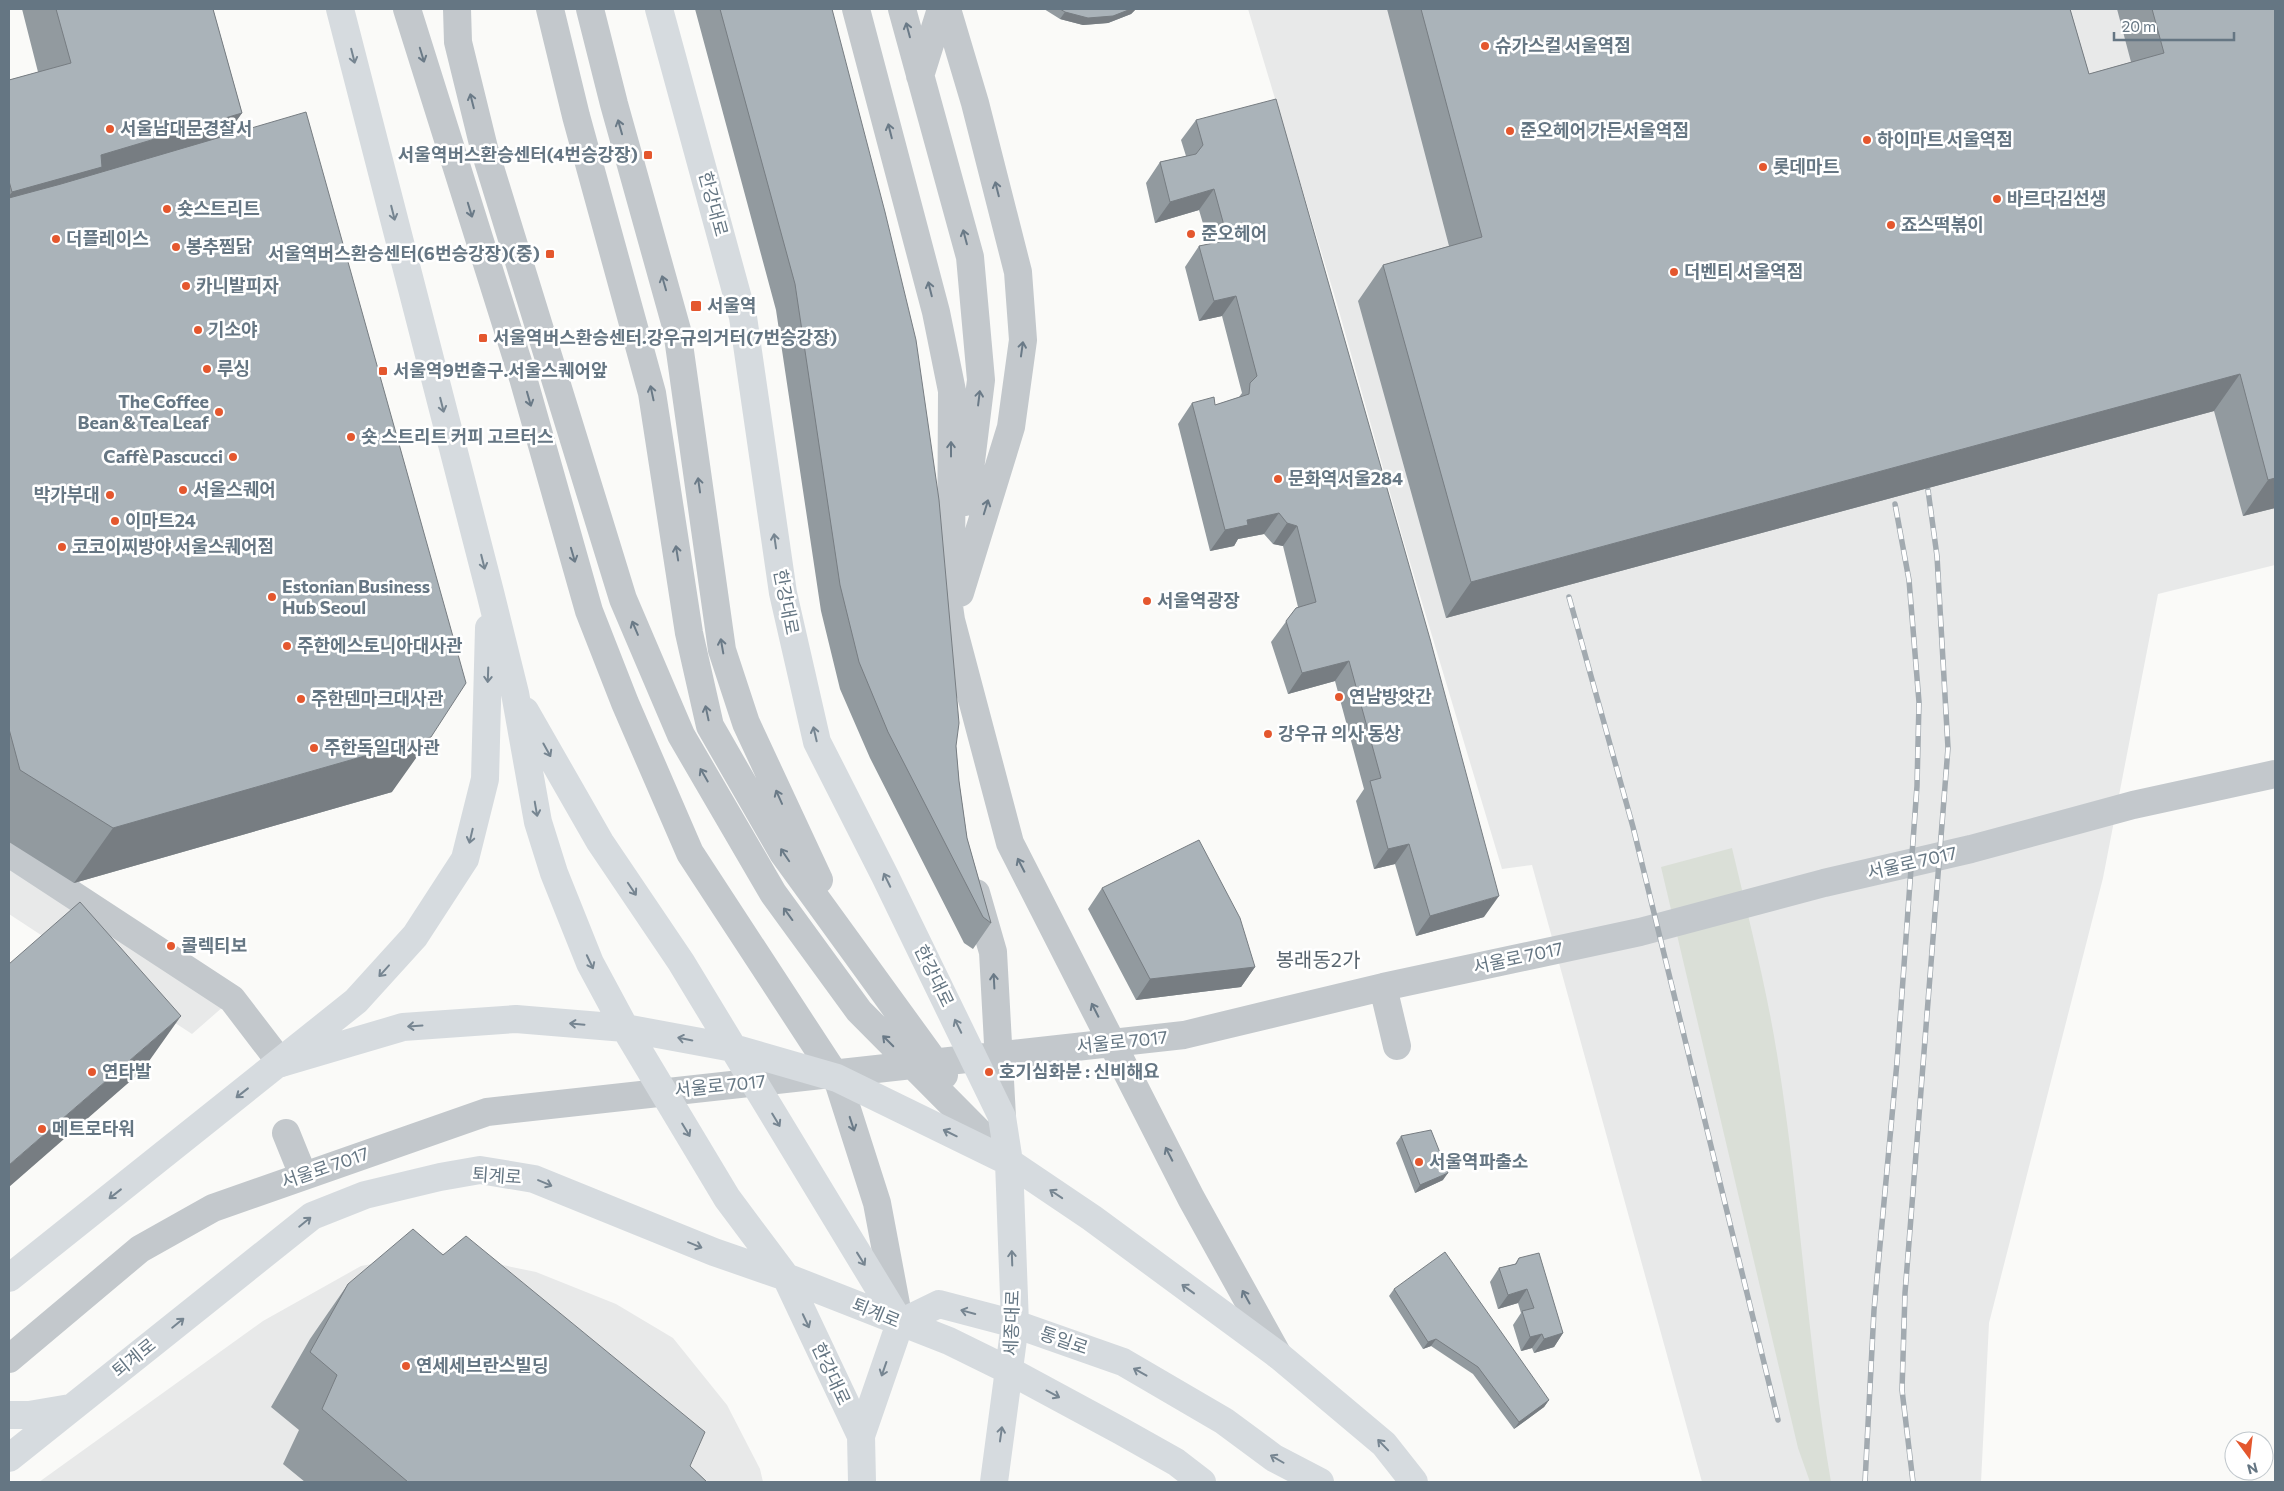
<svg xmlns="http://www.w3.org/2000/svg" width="2284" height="1491" font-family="Commissioner,'Noto Sans KR',sans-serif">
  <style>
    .built { fill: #e8e9e9 }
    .green { fill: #dadfd7 }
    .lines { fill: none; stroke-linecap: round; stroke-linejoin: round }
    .minor { stroke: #c3c8cc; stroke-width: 28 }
    .major { stroke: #d6dbdf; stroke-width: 28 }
    .rail-casing { stroke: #a2aab0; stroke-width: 5.5 }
    .rail { stroke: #fff; stroke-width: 4; stroke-dasharray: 11; stroke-linecap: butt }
    .wall { fill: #929a9f }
    .shaded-wall { fill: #777d82 }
    .building { fill: #aab3b9; stroke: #777d82 }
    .oneway { stroke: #6a7a87 }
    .oneway2 { stroke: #768591 }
    .poi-dot { fill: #e4572e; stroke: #fff; stroke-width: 2 }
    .labels { text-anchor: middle; stroke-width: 5; stroke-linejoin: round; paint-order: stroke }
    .poi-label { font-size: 18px; font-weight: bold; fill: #657683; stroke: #fff; text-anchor: start }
    .street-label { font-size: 18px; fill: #657683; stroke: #fff }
    .quarter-label { font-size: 20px; fill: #57646e; stroke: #fff }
  </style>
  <rect width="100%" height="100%" fill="#fafaf8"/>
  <path class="built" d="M1248 9H2275V565L2158 594 2103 878 1989 1323 1981 1482H1702L1532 865 1502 869 1403 539 1337 304Z
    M9 853 232 999 192 1034 9 914Z
    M440 1252 536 1272 616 1304 673 1338 727 1405 760 1469 763 1482H39L263 1321 361 1266Z"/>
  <path class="green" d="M1732 848C1748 916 1766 985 1777 1054 1800 1196 1807 1341 1831 1482H1810L1798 1448 1661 867Z"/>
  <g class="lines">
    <path class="minor" d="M407 9 523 378 589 611 625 703 690 853 837 1078 877 1203 899 1320
      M457 9 458 42 484 148 623 599 681 735 773 893 859 1011 1005 1158
      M550 9 576 116 652 393 689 633 710 726 783 853 944 1075
      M590 9 614 104 677 330 722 650 746 723 819 880
      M856 9 936 312 952 391 951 579
      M902 9 970 257 981 380 966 502
      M947 9 975 103 1018 272 1023 340 1011 427 960 593
      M920 76 941 9
      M942 558 951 620 1010 843 1191 1198 1278 1355
      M9 853 232 999 281 1063
      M976 893 993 952 1002 1117
      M1383 987 1397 1046
      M286 1133 303 1175
      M9 1359 140 1249 213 1208 487 1112 1184 1035 1383 987 1640 932 1824 883 1971 849 2133 805 2275 774"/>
    <path class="major" d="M340 9 490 592 515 693 538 822 554 873 590 963 625 1028 727 1198 786 1277 861 1436
      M659 9 743 317 783 593 817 742 885 876 1002 1117 1009 1162 1015 1324 994 1482
      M525 711 600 842 681 962 900 1323
      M281 1063 403 1027 516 1019 625 1028 733 1048 837 1078 1009 1162 1092 1218 1278 1355 1384 1444 1414 1482
      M9 1278 356 1001 415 936 465 859 485 779 489 628
      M9 1415H29L70 1408
      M9 1458 312 1216 365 1195 440 1177 480 1170 534 1179 714 1252 786 1277 949 1341 1010 1371 1121 1431 1176 1462 1202 1482
      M862 1482 861 1436 900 1323 939 1304 1015 1324 1123 1362 1224 1421 1274 1458 1320 1482"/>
    <defs>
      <path id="rail" d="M1569 597 1633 827 1778 1420
        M1865 1482 1874 1310 1897 1062 1917 786 1919 702 1909 580 1895 504
        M1913 1482 1902 1390 1905 1293 1948 748 1937 556 1928 490"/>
    </defs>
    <use href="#rail" class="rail-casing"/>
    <use href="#rail" class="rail"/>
  </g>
  <path class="wall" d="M22 9H213L242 113 225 136 392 792 74 883 9 842V80L38 72Z
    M695 9H832L956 746 959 781 967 838 991 923 973 949 964 943 870 758 840 689 821 611 776 310Z
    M1044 9H1136L1131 14 1108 23 1083 25 1060 19Z
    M1387 9H2070L2089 74 2131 62 2117 9H2275V508L2243 516 2214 411 1446 618 1358 301 1383 265 1449 246Z
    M1196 120 1484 917 1416 936 1395 864 1374 869 1356 801 1364 789 1335 681 1288 694 1271 642 1296 608 1298 607 1283 546 1273 544 1264 534 1238 539 1234 546 1210 551 1178 424 1192 403 1215 405 1239 397 1242 393 1222 316 1199 321 1185 267 1199 246 1209 244 1199 210 1155 223 1146 183 1160 162 1186 156 1181 140Z
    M1102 888 1255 967 1241 987 1136 1000 1088 909Z
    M1401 1136 1443 1180 1415 1193 1396 1143Z
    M1519 1258 1563 1333 1554 1347 1534 1353 1532 1348 1521 1351 1513 1325 1521 1313 1518 1303 1498 1309 1490 1282 1499 1268 1515 1264Z
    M348 1284 690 1466 707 1482H305L283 1464 299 1430 271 1407 310 1339Z
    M1394 1289 1549 1400 1544 1407 1514 1429 1473 1374 1431 1346 1423 1349 1389 1296Z"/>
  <path class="shaded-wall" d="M1136 9 1131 14 1108 23 1083 25 1060 19 1065 12Z
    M242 113 216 149 9 222V196L12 192 101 155Z
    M1214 189 1199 210 1155 223 1170 202Z
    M1236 296 1222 316 1199 321 1214 301Z
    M2240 374 2214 411 1446 618 1471 582Z
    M2275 478V508L2243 516 2268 480Z
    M1279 513 1264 534 1238 539 1234 546 1210 551 1225 530 1247 520Z
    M1287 523 1297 526 1283 546 1273 544Z
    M1349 661 1335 681 1288 694 1302 673Z
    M431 737 392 792 74 883 113 828Z
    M1409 844 1395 864 1374 869 1388 849Z
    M1499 896 1484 917 1416 936 1430 916Z
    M1255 967 1241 987 1136 1000 1150 979Z
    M181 1016 142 1071 9 1187V1165Z
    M1448 1173 1443 1180 1415 1193 1420 1185Z
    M1527 1289 1518 1303 1498 1309 1508 1295Z
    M1563 1333 1554 1347 1534 1353 1544 1339Z
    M1542 1334 1532 1348 1521 1351 1530 1337Z
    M1436 1339 1431 1346 1423 1349 1428 1342Z
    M1549 1400 1544 1407 1514 1429 1519 1422Z"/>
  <path class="building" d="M56 9H213L242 113 101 155 102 167 12 192 9 181V80L71 63Z
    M720 9H832L885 212 916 340 939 500 959 723 956 746 959 781 967 838 991 923 983 917 888 732 859 662 840 585 795 284Z
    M1060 9H1131L1113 16 1088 18 1065 12Z
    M1421 9H2070L2089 74 2164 53 2152 9H2275V478L2268 480 2240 374 1471 582 1383 265 1482 237Z
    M1276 99 1430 639 1499 896 1430 916 1409 844 1388 849 1370 781 1381 778 1349 661 1302 673 1286 621 1296 608 1316 602 1297 526 1287 523 1279 513 1247 520 1248 525 1225 530 1192 403 1214 397 1215 405 1249 394 1250 383 1257 376 1236 296 1214 301 1199 246 1228 240 1214 189 1170 202 1160 162 1196 154 1203 145 1196 120Z
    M306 112 466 683 431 737 113 828 20 770 9 729V198L61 184Z
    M1199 840 1240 918 1255 967 1150 979 1102 888Z
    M80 902 181 1016 9 1165V964Z
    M1431 1130 1448 1173 1420 1185 1401 1136Z
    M413 1229 443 1255 466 1236 705 1432 690 1466 707 1482H408L322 1409 337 1375 310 1352 348 1284Z
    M1445 1252 1549 1400 1519 1422 1478 1367 1436 1339 1428 1342 1394 1289Z
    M1539 1253 1563 1333 1544 1339 1542 1334 1530 1337 1522 1311 1534 1308 1527 1289 1508 1295 1499 1268 1516 1264 1519 1258Z"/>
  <defs><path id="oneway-shaft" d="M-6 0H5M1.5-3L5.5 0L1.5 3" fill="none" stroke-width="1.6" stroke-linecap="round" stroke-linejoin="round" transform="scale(1.25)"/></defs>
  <g class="oneway">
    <use href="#oneway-shaft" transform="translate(908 30) rotate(-105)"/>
    <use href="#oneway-shaft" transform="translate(422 55) rotate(73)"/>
    <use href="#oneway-shaft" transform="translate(472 101) rotate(-104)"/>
    <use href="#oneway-shaft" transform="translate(620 127) rotate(-106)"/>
    <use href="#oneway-shaft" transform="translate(890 131) rotate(-104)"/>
    <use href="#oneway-shaft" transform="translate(997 189) rotate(-104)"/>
    <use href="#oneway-shaft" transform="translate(470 210) rotate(73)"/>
    <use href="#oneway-shaft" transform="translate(965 237) rotate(-105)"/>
    <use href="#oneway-shaft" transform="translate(664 283) rotate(-106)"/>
    <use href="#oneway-shaft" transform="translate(930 289) rotate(-104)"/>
    <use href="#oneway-shaft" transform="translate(1022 349) rotate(-82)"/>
    <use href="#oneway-shaft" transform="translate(652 393) rotate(-102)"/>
    <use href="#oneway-shaft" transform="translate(979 398) rotate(-83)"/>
    <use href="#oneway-shaft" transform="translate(529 399) rotate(74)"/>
    <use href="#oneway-shaft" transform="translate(951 449) rotate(-90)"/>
    <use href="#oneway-shaft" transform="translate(699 485) rotate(-98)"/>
    <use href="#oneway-shaft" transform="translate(986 507) rotate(-73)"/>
    <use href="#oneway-shaft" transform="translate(677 553) rotate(-99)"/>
    <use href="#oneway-shaft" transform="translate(573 555) rotate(74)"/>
    <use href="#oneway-shaft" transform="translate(635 628) rotate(-113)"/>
    <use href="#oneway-shaft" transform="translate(722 646) rotate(-100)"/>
    <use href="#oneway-shaft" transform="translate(707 713) rotate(-102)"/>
    <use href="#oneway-shaft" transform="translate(704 775) rotate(-120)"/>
    <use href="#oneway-shaft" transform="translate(779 797) rotate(-114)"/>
    <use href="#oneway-shaft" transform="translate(785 855) rotate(-124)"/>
    <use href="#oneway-shaft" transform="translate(1021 865) rotate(-117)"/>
    <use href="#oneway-shaft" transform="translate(788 914) rotate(-126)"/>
    <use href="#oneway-shaft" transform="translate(994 981) rotate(-93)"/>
    <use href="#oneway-shaft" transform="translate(1095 1010) rotate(-117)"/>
    <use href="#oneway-shaft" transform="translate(888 1041) rotate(-135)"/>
    <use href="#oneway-shaft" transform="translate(852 1124) rotate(72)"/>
    <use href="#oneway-shaft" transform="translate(1169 1154) rotate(-117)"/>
    <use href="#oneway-shaft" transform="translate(1246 1297) rotate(-119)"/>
  </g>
  <g class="oneway2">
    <use href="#oneway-shaft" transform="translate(353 56) rotate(76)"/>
    <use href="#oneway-shaft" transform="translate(393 213) rotate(76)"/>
    <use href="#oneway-shaft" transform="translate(442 405) rotate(76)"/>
    <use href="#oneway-shaft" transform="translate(775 541) rotate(-98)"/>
    <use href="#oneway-shaft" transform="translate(483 562) rotate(76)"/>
    <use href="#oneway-shaft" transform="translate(488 675) rotate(92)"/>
    <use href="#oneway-shaft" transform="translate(815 734) rotate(-103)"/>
    <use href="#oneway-shaft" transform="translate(547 750) rotate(61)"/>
    <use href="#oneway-shaft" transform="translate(536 809) rotate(80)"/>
    <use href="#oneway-shaft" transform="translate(471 836) rotate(103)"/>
    <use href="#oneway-shaft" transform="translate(887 880) rotate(-116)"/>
    <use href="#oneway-shaft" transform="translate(632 889) rotate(56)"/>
    <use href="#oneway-shaft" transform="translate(590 962) rotate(65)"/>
    <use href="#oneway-shaft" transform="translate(384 971) rotate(132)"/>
    <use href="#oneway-shaft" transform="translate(577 1024) rotate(-175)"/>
    <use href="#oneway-shaft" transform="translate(415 1026) rotate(176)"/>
    <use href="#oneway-shaft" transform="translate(958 1026) rotate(-116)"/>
    <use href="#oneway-shaft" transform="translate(685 1039) rotate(-169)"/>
    <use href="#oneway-shaft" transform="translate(242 1093) rotate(142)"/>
    <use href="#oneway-shaft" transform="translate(776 1120) rotate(59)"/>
    <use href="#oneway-shaft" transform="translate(686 1130) rotate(59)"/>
    <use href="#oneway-shaft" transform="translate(950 1133) rotate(-154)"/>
    <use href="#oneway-shaft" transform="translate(545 1183) rotate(23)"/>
    <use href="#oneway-shaft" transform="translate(115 1194) rotate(142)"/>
    <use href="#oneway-shaft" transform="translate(1056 1194) rotate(-146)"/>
    <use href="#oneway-shaft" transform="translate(305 1222) rotate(-39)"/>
    <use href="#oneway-shaft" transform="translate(695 1245) rotate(22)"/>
    <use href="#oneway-shaft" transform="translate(1012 1258) rotate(-92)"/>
    <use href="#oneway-shaft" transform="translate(861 1259) rotate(58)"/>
    <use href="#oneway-shaft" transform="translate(1188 1289) rotate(-144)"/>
    <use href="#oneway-shaft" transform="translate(968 1312) rotate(-165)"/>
    <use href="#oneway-shaft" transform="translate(806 1321) rotate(65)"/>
    <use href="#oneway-shaft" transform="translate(178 1323) rotate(-39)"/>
    <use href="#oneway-shaft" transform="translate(884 1369) rotate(109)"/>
    <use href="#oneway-shaft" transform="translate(1140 1372) rotate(-151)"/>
    <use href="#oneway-shaft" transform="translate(1053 1394) rotate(28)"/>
    <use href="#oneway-shaft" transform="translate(1001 1434) rotate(-82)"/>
    <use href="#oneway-shaft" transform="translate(1383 1445) rotate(-134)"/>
    <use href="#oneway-shaft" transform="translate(1277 1459) rotate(-150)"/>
  </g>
  <g class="poi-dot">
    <circle cx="1485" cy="46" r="5"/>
    <circle cx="110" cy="129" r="5"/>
    <circle cx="1510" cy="131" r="5"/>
    <circle cx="1867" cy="140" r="5"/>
    <rect x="643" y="150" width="10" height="10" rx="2.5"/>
    <circle cx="1763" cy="167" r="5"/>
    <circle cx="1997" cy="199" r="5"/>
    <circle cx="167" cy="209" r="5"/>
    <circle cx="1891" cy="225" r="5"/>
    <circle cx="1191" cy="234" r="5"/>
    <circle cx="56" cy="239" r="5"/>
    <circle cx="176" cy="247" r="5"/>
    <rect x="545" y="249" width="10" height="10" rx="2.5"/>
    <circle cx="1674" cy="272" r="5"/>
    <circle cx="186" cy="286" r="5"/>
    <rect x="690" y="300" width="12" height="12" rx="2.5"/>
    <circle cx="198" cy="330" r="5"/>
    <rect x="478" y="333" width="10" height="10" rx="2.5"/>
    <circle cx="207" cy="369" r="5"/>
    <rect x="378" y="366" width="10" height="10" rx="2.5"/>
    <circle cx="219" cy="412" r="5"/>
    <circle cx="351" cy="437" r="5"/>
    <circle cx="233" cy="457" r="5"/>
    <circle cx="1278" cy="479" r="5"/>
    <circle cx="183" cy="490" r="5"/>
    <circle cx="110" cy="495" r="5"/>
    <circle cx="115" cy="521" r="5"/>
    <circle cx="62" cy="547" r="5"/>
    <circle cx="272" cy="597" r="5"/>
    <circle cx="1147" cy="601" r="5"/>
    <circle cx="287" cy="646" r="5"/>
    <circle cx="1339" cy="697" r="5"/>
    <circle cx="301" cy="699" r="5"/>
    <circle cx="1268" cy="734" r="5"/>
    <circle cx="314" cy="748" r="5"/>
    <circle cx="171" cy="946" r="5"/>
    <circle cx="92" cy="1072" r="5"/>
    <circle cx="989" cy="1072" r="5"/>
    <circle cx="42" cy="1129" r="5"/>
    <circle cx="1419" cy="1162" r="5"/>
    <circle cx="406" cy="1366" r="5"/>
  </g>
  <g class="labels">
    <g class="poi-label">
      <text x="1495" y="52">슈가스컬 서울역점</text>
      <text x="120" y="135">서울남대문경찰서</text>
      <text x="1520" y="137">준오헤어 가든서울역점</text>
      <text x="1877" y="146">하이마트 서울역점</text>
      <text x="638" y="161" text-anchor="end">서울역버스환승센터(4번승강장)</text>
      <text x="1773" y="173">롯데마트</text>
      <text x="2007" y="205">바르다김선생</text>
      <text x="177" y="215">숏스트리트</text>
      <text x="1901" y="231">죠스떡볶이</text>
      <text x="1201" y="240">준오헤어</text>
      <text x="66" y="245">더플레이스</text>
      <text x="186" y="253">봉추찜닭</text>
      <text x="540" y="260" text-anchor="end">서울역버스환승센터(6번승강장)(중)</text>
      <text x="1684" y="278">더벤티 서울역점</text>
      <text x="196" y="292">카니발피자</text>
      <text x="707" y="312">서울역</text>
      <text x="208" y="336">기소야</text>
      <text x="493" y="344">서울역버스환승센터.강우규의거터(7번승강장)</text>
      <text x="217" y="375">루싱</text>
      <text x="393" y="377">서울역9번출구.서울스퀘어앞</text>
      <text x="209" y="408" text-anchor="end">The Coffee<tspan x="209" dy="21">Bean &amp; Tea Leaf</tspan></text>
      <text x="361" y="443">숏 스트리트 커피 고르터스</text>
      <text x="223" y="463" text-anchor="end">Caffè Pascucci</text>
      <text x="1288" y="485">문화역서울284</text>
      <text x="193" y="496">서울스퀘어</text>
      <text x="100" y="501" text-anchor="end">박가부대</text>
      <text x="125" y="527">이마트24</text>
      <text x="72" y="553">코코이찌방야 서울스퀘어점</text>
      <text x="282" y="593">Estonian Business<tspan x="282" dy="21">Hub Seoul</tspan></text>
      <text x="1157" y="607">서울역광장</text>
      <text x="297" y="652">주한에스토니아대사관</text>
      <text x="1349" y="703">연남방앗간</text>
      <text x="311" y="705">주한덴마크대사관</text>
      <text x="1278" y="740">강우규 의사 동상</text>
      <text x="324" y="754">주한독일대사관</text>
      <text x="181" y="952">콜렉티보</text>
      <text x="102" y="1078">연타발</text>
      <text x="999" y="1078">호기심화분 : 신비해요</text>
      <text x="52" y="1135">메트로타워</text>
      <text x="1429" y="1168">서울역파출소</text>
      <text x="416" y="1372">연세세브란스빌딩</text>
    </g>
    <g class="street-label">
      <text transform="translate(713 204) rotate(75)" y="6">한강대로</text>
      <text transform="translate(786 602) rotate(79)" y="6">한강대로</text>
      <text transform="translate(1912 863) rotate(-13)" y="6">서울로 7017</text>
      <text transform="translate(1518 958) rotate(-12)" y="6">서울로 7017</text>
      <text transform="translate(934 976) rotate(64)" y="6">한강대로</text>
      <text transform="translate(1122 1042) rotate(-6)" y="6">서울로 7017</text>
      <text transform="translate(720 1086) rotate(-6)" y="6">서울로 7017</text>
      <text transform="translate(325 1168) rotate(-19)" y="6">서울로 7017</text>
      <text transform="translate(497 1176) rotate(4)" y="6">퇴계로</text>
      <text transform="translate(876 1313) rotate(22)" y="6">퇴계로</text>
      <text transform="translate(1012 1323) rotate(-88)" y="6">세종대로</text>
      <text transform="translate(1064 1341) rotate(19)" y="6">통일로</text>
      <text transform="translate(134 1358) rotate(-39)" y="6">퇴계로</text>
      <text transform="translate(831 1374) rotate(65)" y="6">한강대로</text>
    </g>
    <g class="quarter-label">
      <text x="1318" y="967">봉래동2가</text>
    </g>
  </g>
  <rect width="2284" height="1491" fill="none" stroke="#657683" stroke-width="20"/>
  <g transform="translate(2249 1456) rotate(165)"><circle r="24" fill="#ffffff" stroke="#c1c8cd"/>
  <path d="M0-4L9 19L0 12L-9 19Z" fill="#e4572e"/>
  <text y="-8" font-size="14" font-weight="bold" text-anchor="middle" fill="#657683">N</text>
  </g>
  <path d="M2114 32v8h120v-8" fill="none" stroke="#657683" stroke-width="2.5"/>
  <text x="2122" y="32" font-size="15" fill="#657683" stroke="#ffffff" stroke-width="4" paint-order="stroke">20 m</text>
</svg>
